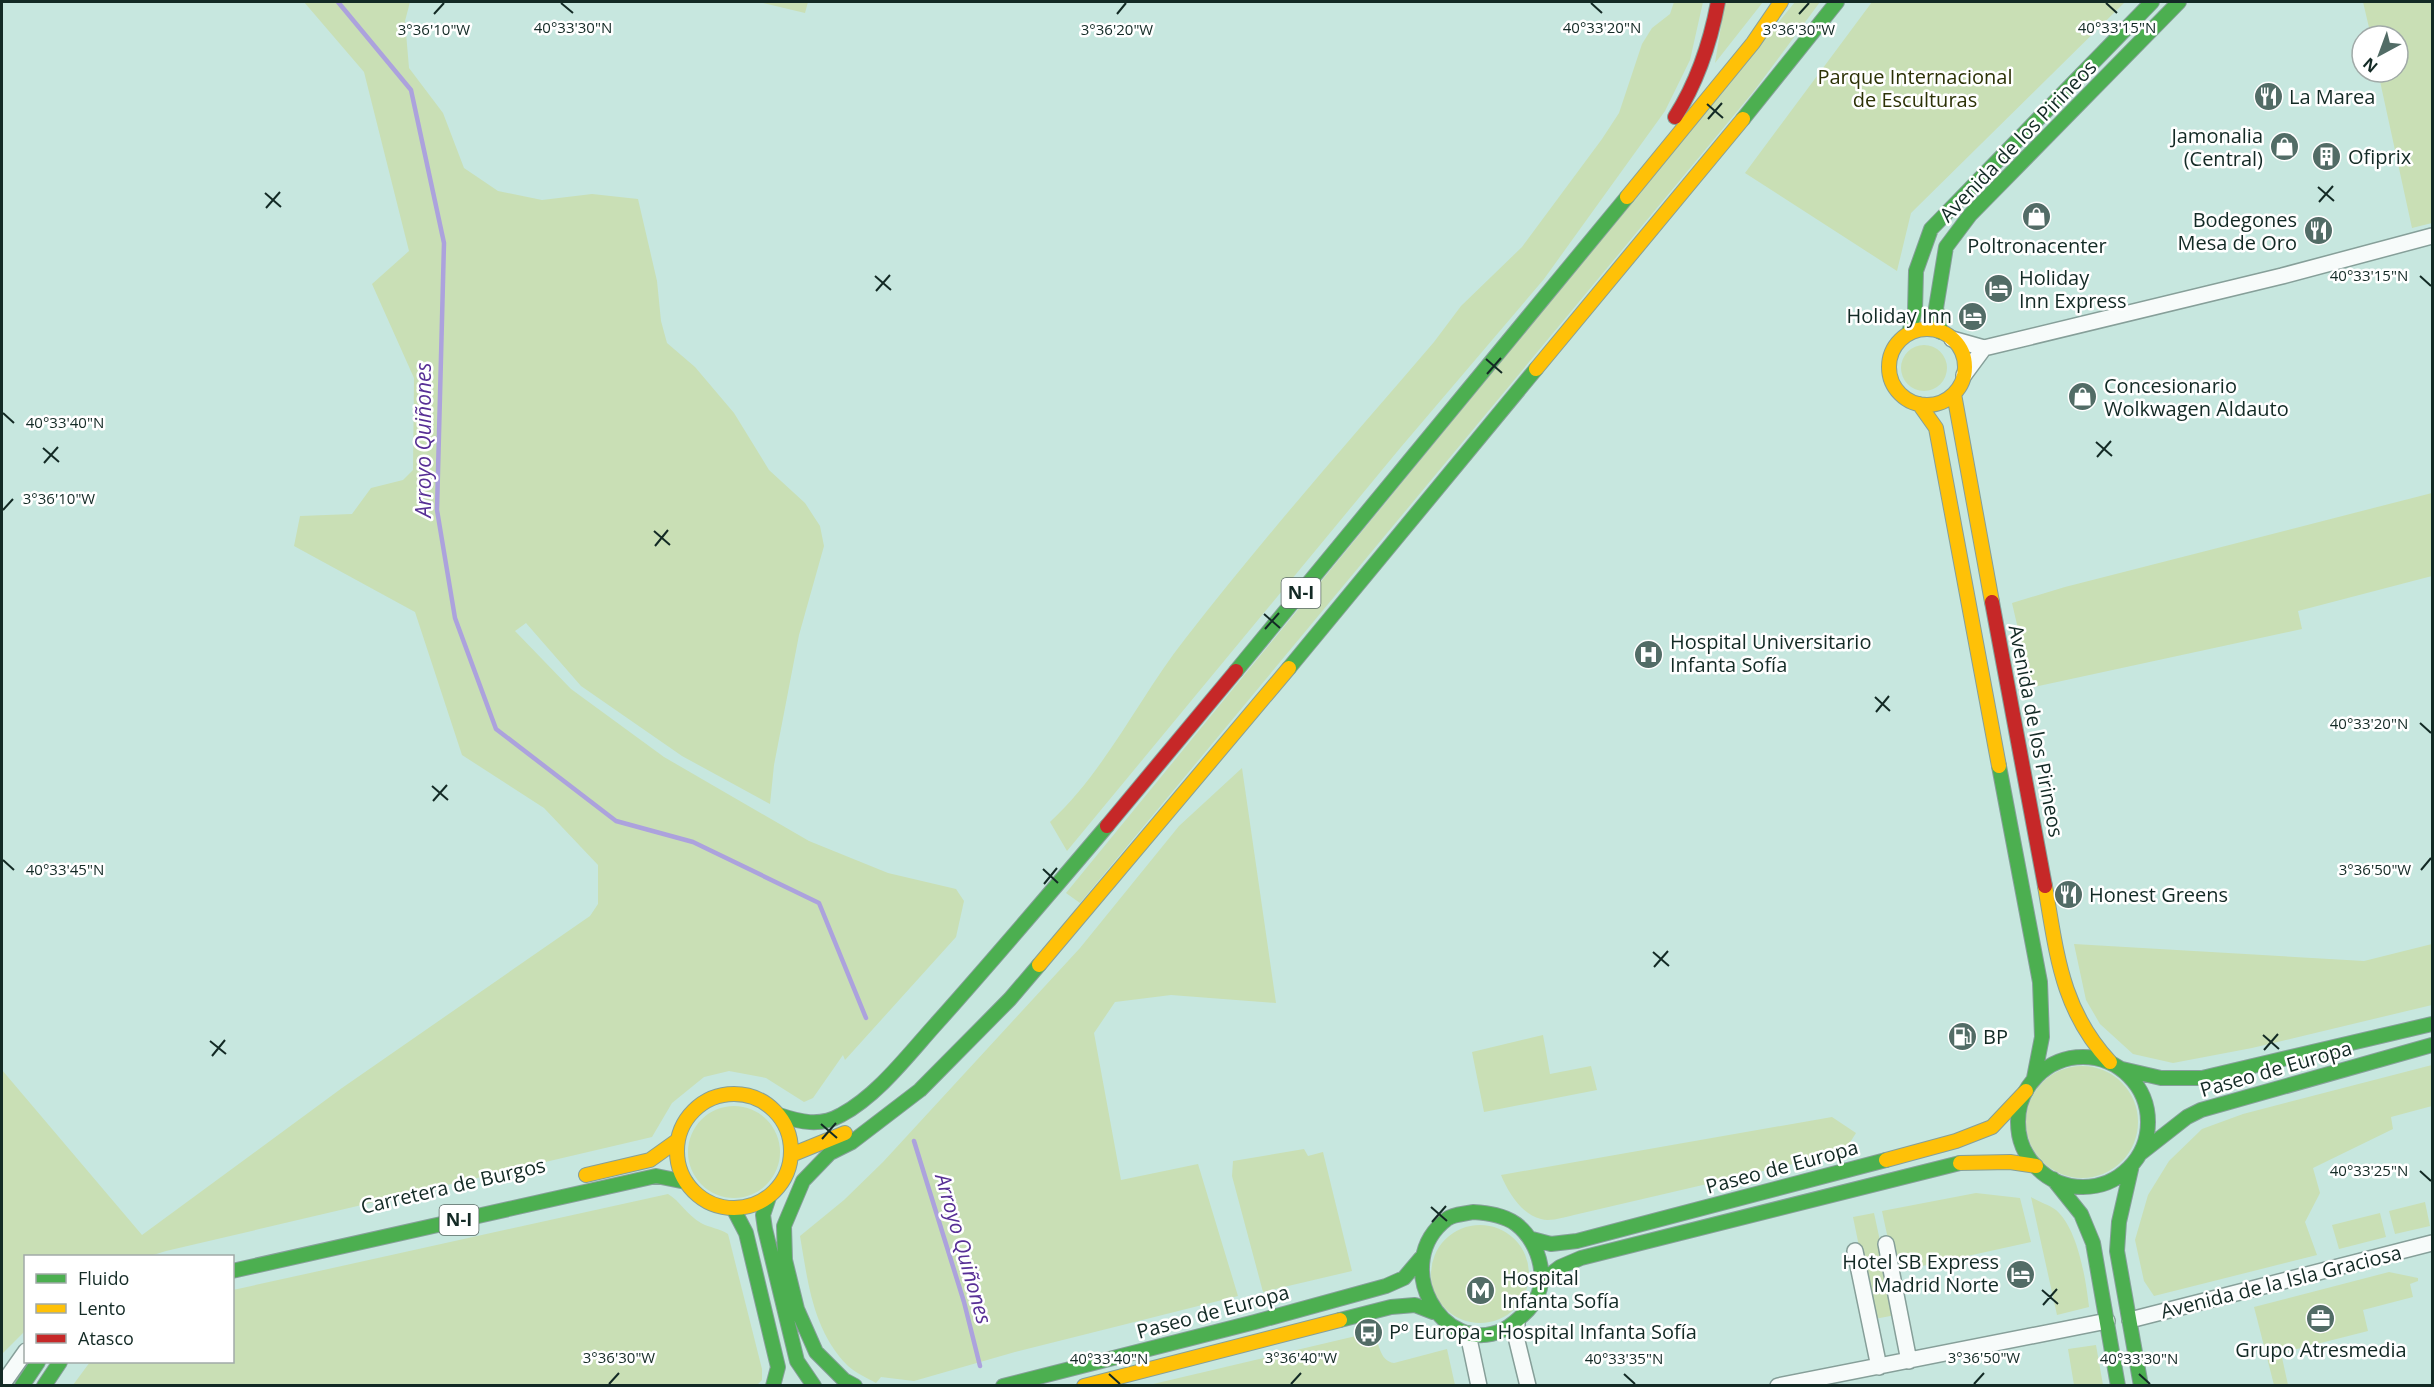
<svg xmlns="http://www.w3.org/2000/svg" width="2434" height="1387" font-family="'Open Sans',sans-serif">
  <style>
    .green { fill: #c9dfb5 }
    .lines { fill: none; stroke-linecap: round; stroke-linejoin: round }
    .stream { stroke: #aca2dd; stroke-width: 4.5 }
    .street-casing { stroke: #869f99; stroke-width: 18 }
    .fast-casing { stroke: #869f99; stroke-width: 16 }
    .slow-casing { stroke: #869f99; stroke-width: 16 }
    .jam-casing { stroke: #869f99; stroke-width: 16 }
    .street { stroke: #f7fbfa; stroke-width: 15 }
    .fast { stroke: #4caf50; stroke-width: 14 }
    .slow { stroke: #ffc107; stroke-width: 14 }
    .jam { stroke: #c62828; stroke-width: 14 }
    .ticks { fill: none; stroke: #132a25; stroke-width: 2 }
    .labels { text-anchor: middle; stroke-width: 5; stroke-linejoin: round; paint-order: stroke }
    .shield { fill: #fff; stroke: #5a6a66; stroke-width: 1.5 }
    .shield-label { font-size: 18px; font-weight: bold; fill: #132a25 }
    .park-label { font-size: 20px; fill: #2c3206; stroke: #fff }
    .poi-label { font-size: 20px; fill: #132a25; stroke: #fff; text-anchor: start }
    .street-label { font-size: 20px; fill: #132a25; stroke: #fff }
    .water-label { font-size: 21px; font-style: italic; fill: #572f95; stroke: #fff }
    .ticks-label { font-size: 15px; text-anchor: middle; fill: #132a25; stroke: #fff; stroke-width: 5; stroke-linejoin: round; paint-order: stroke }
  </style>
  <rect width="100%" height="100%" fill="#c7e7df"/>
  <path class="green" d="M304 2H410L405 21 409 68 443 113 464 168 498 191 542 200 592 194 638 199 657 281 661 321 667 343 695 367 734 413 769 470 805 503 820 526 824 546 799 635 774 765 770 804 682 756 581 686 526 623 515 631 571 689 664 757 809 841 888 873 956 889 964 901 956 937 845 1060 843 1055 813 1098 804 1102 766 1078 729 1071 704 1077 672 1103 652 1137 166 1251 150 1256H26L25 1331 2 1354V1070L142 1235 342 1088 590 916 598 904V865L544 808 462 755 415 612 294 546 300 516 352 514 371 488 403 480 413 470 414 378 372 284 409 251 364 72Z
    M759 2H808L805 13Z
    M1674 2H1703L1690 60 1665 111 1544 279 1401 447 1067 851 1050 822C1106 770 1138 699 1185 639 1264 537 1350 440 1434 342L1461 306 1522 247 1602 139 1619 113 1642 44 1652 28 1670 14Z
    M1725 2H1763L1715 63Z
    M1795 2H1820L1754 91 1080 903 1066 893Z
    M1872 2H2125L1911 213 1897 271 1745 173Z
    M2363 2H2432V223L2412 228 2378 72H2398V36H2371Z
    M1901 368a23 23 0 1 1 46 0a23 23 0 1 1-46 0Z
    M2432 493V576L2298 611 2302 629 2034 687 2031 685 2012 603 2065 587Z
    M1242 768 1276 1003 1171 995 1115 1002 1094 1033 1121 1180 1198 1164 1238 1296 1015 1352 914 1381 881 1377 876 1383C867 1378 856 1373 848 1366 813 1331 808 1283 800 1236L844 1200 883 1162 1080 948 1179 826Z
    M2074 944 2364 961 2432 944V1005L2252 1048 2173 1063 2133 1054 2100 1024 2086 1000Z
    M1543 1035 1550 1074 1591 1066 1597 1090 1484 1112 1472 1052Z
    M2432 1065V1106L2391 1117 2393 1129 2313 1168 2320 1193 2305 1222 2317 1255 2154 1296 2144 1281 2135 1240 2148 1195 2169 1161 2202 1129 2243 1114Z
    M2026 1122a56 56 0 1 1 112 0a56 56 0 1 1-112 0Z
    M688 1152a46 46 0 1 1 92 0a46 46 0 1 1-92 0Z
    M1832 1117 1856 1133 1844 1152 1574 1215C1565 1217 1550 1222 1541 1219 1521 1214 1508 1192 1501 1175Z
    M1304 1149 1308 1156 1323 1152 1352 1271 1263 1292 1232 1176 1233 1161Z
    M1976 1193 2020 1198 2031 1242 1895 1272 1882 1211Z
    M668 1194C680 1201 687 1215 701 1223 710 1228 719 1228 728 1234L762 1369V1380L757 1385H73L90 1362H232L233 1290Z
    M2031 1197C2039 1202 2049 1205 2056 1210 2078 1229 2086 1280 2089 1307L2057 1315Z
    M2425 1202 2430 1226 2395 1234 2389 1211Z
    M1874 1213 1896 1315 1874 1319 1853 1217Z
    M2380 1213 2386 1237 2339 1249 2332 1225Z
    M1431 1274a49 49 0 1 1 98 0a49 49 0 1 1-98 0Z
    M2389 1272 2418 1278V1281L2410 1284 2413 1297 2363 1310 2368 1331 2281 1353 2288 1385H2274L2254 1307Z
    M1373 1332C1380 1343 1379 1361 1394 1363L1447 1349 1455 1385H1149Z
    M2096 1345 2103 1385H2074L2068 1349Z"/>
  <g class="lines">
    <path class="stream" d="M338 2 411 90 444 243 437 510 455 618 496 729 616 821 693 842 819 903 866 1018
      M914 1141 964 1302 980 1366"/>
    <defs>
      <path id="street" d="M1952 339 1984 348 2282 276 2432 236
        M1964 375 1984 348
        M1886 1244 1909 1361
        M1855 1251 1879 1367
        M2130 1320 2432 1243
        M1517 1323V1341L1528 1386
        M1468 1334 1479 1386
        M2 1385 26 1351
        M1778 1386 2107 1321"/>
      <path id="fast" d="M1743 119 1837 2
        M1941 332 1936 308 1946 247 1970 215 2179 2
        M1909 333 1915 311 1916 271 1931 229 2152 2
        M1289 668 1536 369
        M1236 671 1627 197
        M1999 766 2040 982 2042 1037 2034 1078
        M2018 1122a65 65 0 1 1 130 0a65 65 0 1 1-130 0Z
        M2122 1069 2161 1078H2202L2432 1024
        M779 1115C800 1122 820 1127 841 1115 878 1095 908 1055 936 1024 994 959 1051 892 1107 826
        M2141 1153 2187 1117 2201 1110 2432 1045
        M2132 1165 2119 1222 2117 1251 2141 1386
        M2053 1179 2081 1214 2093 1243 2118 1386
        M769 1197 763 1215 765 1229 797 1361 814 1386
        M733 1208 746 1233 778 1367 773 1386
        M1473 1212C1488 1213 1504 1215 1516 1224 1541 1243 1552 1286 1528 1310 1522 1316 1511 1326 1503 1330 1442 1358 1389 1263 1447 1219 1453 1214 1465 1214 1473 1212Z
        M1532 1239 1551 1244 1577 1241 1886 1160
        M232 1271 656 1176 686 1182
        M1542 1281 1560 1267 1581 1258 1960 1163
        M1340 1320 1391 1307 1415 1305 1433 1312
        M22 1386 38 1362
        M44 1386 60 1362
        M855 1386 844 1380 816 1352 797 1309 785 1260 784 1226 803 1181 830 1153 852 1142 920 1090 1010 999 1039 965
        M1003 1386 1255 1322 1386 1286 1404 1278 1421 1258"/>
      <path id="slow" d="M1627 197 1753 43 1781 2
        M1889 367a38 38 0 1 1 76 0a38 38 0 1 1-76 0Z
        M1536 369 1743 119
        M1954 394 1992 602
        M1919 404 1936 428 1999 766
        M2045 886C2057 954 2061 1009 2110 1062
        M1039 965 1289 668
        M677 1151a57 57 0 1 1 114 0a57 57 0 1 1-114 0Z
        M791 1155 845 1133
        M1886 1160 1956 1141 1992 1127 2026 1091
        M1960 1163 2010 1162 2036 1166
        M586 1175 650 1160 678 1140
        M1084 1386 1340 1320"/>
      <path id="jam" d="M1675 117C1698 81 1710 44 1718 2
        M1992 602 2045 886
        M1107 826 1236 671"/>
    </defs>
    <use href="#street" class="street-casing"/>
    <use href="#fast" class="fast-casing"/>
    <use href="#slow" class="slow-casing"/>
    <use href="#jam" class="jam-casing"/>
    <use href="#street" class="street"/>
    <use href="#fast" class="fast"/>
    <use href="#slow" class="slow"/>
    <use href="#jam" class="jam"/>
  </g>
  <path class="ticks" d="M561 3 573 13M1591 3 1602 13M2106 3 2117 13M434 14 444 3M1117 14 1126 3M1799 14 1809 3M1707 104 1723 118M1708 119 1722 103M2318 187 2334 201M265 193 281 207M2319 202 2333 186M266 208 280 192M875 276 891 290M2420 276 2431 286M876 291 890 275M1486 359 1502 373M1487 374 1501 358M3 413 14 423M2096 442 2112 456M43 448 59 462M2097 457 2111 441M44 463 58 447M3 510 13 499M654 531 670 545M655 546 668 530M1264 614 1280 628M1265 629 1279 613M1875 697 1890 711M1876 712 1889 696M2420 723 2431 733M432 786 448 800M433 801 447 785M3 860 14 870M1043 869 1058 883M2421 870 2431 858M1044 884 1057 868M1653 952 1669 966M1654 967 1668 951M2263 1035 2279 1049M210 1041 226 1054M2264 1050 2278 1034M212 1056 225 1040M821 1124 837 1138M822 1139 836 1123M2420 1171 2431 1181M1431 1207 1447 1221M1432 1222 1446 1206M2042 1290 2058 1304M2043 1305 2057 1289M1109 1374 1120 1384M1624 1374 1635 1384M2139 1374 2150 1384M609 1384 619 1373M1291 1384 1301 1373M1974 1384 1984 1373"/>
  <defs>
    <symbol id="restaurant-disc" viewBox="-11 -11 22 22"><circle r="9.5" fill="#526c66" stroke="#fff"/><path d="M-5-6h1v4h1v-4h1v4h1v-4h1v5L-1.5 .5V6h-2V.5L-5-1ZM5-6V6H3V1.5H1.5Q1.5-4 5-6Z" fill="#fff"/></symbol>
    <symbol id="shop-disc" viewBox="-11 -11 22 22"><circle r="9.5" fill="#526c66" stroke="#fff"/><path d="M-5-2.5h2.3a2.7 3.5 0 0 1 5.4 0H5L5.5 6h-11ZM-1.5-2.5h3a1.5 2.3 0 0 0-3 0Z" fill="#fff"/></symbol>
    <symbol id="building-disc" viewBox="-11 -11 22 22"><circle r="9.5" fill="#526c66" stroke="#fff"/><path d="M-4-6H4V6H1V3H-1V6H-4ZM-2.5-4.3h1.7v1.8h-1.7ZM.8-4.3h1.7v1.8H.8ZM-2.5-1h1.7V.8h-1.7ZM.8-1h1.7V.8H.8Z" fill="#fff"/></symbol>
    <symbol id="hotel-disc" viewBox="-11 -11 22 22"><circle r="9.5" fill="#526c66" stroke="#fff"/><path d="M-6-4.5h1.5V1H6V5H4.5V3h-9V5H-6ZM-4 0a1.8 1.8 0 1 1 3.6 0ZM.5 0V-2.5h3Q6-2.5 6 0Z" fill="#fff"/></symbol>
    <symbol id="hospital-disc" viewBox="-11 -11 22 22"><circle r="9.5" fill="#526c66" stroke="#fff"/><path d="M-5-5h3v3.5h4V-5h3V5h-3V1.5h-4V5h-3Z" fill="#fff"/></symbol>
    <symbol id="fuel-disc" viewBox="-11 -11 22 22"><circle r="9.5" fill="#526c66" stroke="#fff"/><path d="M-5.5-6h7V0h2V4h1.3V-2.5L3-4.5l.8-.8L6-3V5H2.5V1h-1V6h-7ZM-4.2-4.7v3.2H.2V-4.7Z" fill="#fff"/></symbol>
    <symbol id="metro-disc" viewBox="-11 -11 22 22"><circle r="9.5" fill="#526c66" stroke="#fff"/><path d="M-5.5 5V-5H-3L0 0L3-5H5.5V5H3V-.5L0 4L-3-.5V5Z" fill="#fff"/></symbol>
    <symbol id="office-disc" viewBox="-11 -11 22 22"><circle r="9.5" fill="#526c66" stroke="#fff"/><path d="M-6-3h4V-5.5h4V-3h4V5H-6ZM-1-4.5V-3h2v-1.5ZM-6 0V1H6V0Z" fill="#fff"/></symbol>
    <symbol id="bus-disc" viewBox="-11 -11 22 22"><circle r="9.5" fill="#526c66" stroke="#fff"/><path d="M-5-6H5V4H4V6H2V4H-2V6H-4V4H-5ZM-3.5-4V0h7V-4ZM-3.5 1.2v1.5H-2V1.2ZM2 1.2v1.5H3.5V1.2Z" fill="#fff"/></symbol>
  </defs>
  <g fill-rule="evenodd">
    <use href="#restaurant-disc" x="2252" y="80" width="33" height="33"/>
    <use href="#shop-disc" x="2268" y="130" width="33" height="33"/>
    <use href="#building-disc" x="2310" y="140" width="33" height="33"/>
    <use href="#shop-disc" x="2020" y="200" width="33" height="33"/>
    <use href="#restaurant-disc" x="2302" y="214" width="33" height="33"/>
    <use href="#hotel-disc" x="1982" y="272" width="33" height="33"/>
    <use href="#hotel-disc" x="1956" y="300" width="33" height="33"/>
    <use href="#shop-disc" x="2066" y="380" width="33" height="33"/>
    <use href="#hospital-disc" x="1632" y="638" width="33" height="33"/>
    <use href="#restaurant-disc" x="2052" y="878" width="33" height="33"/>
    <use href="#fuel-disc" x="1946" y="1020" width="33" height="33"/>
    <use href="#hotel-disc" x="2004" y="1258" width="33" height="33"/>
    <use href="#metro-disc" x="1464" y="1274" width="33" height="33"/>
    <use href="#office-disc" x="2304" y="1302" width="33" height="33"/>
    <use href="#bus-disc" x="1352" y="1316" width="33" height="33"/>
  </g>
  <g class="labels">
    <g class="shield">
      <rect x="1281.5" y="578" width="39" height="30" rx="4.5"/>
      <rect x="439.5" y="1205" width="39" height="30" rx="4.5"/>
    </g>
    <g class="shield-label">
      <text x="1301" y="599">N-I</text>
      <text x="459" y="1226">N-I</text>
    </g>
    <g class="park-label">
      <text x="1915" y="84">Parque Internacional<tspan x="1915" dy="23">de Esculturas</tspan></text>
    </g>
    <g class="poi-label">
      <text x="2289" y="104">La Marea</text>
      <text x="2263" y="143" text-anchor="end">Jamonalia<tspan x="2263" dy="23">(Central)</tspan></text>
      <text x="2348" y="164">Ofiprix</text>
      <text x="2297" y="227" text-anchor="end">Bodegones<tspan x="2297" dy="23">Mesa de Oro</tspan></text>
      <text x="2037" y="253" text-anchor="middle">Poltronacenter</text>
      <text x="2019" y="285">Holiday<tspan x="2019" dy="23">Inn Express</tspan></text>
      <text x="1952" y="323" text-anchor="end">Holiday Inn</text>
      <text x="2104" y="393">Concesionario<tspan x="2104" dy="23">Wolkwagen Aldauto</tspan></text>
      <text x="1670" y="649">Hospital Universitario<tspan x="1670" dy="23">Infanta Sofía</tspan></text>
      <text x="2089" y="902">Honest Greens</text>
      <text x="1983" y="1044">BP</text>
      <text x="1999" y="1269" text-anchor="end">Hotel SB Express<tspan x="1999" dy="23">Madrid Norte</tspan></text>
      <text x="1502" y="1285">Hospital<tspan x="1502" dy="23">Infanta Sofía</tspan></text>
      <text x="1389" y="1339">Pº Europa - Hospital Infanta Sofía</text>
      <text x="2321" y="1357" text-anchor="middle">Grupo Atresmedia</text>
    </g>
    <g class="street-label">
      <text transform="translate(2018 141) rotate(-46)" y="7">Avenida de los Pirineos</text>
      <text transform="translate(2036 731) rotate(79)" y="7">Avenida de los Pirineos</text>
      <text transform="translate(2276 1069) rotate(-16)" y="7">Paseo de Europa</text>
      <text transform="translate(1782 1167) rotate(-15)" y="7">Paseo de Europa</text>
      <text transform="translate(453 1186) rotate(-13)" y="7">Carretera de Burgos</text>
      <text transform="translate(2281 1282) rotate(-14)" y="7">Avenida de la Isla Graciosa</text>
      <text transform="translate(1213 1312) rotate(-15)" y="7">Paseo de Europa</text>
    </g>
    <g class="water-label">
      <text transform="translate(424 440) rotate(-90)" y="7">Arroyo Quiñones</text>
      <text transform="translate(963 1249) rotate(74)" y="7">Arroyo Quiñones</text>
    </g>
  </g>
  <g class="ticks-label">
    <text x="573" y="33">40°33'30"N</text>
    <text x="1602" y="33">40°33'20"N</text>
    <text x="2117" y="33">40°33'15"N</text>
    <text x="434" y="35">3°36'10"W</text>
    <text x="1117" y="35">3°36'20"W</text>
    <text x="1799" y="35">3°36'30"W</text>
    <text x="2369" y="281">40°33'15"N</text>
    <text x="65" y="428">40°33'40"N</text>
    <text x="59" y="504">3°36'10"W</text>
    <text x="2369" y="729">40°33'20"N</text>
    <text x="2375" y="875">3°36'50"W</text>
    <text x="65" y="875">40°33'45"N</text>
    <text x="2369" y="1176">40°33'25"N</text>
    <text x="619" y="1363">3°36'30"W</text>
    <text x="1301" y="1363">3°36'40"W</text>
    <text x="1984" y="1363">3°36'50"W</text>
    <text x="1109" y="1364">40°33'40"N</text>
    <text x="1624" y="1364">40°33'35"N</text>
    <text x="2139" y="1364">40°33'30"N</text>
  </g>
  <rect width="2434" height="1387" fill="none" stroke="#132a25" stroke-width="6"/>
  <rect x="24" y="1255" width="210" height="108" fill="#ffffff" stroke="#a1aaa8" stroke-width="1.5"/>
  <rect x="36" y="1274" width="30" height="9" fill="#4caf50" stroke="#a1aaa8" stroke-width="1.5"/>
  <text x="78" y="1285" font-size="18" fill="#132a25">Fluido</text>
  <rect x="36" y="1304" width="30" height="9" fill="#ffc107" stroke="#a1aaa8" stroke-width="1.5"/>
  <text x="78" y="1315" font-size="18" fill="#132a25">Lento</text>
  <rect x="36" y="1334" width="30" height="9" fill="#c62828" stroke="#a1aaa8" stroke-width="1.5"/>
  <text x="78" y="1345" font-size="18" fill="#132a25">Atasco</text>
  <g transform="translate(2380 54) rotate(221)"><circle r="28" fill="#ffffff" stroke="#a1aaa8" stroke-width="1.5"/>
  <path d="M0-4.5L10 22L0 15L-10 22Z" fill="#526c66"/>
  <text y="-9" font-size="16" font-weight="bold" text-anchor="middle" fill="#132a25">N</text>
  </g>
</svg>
